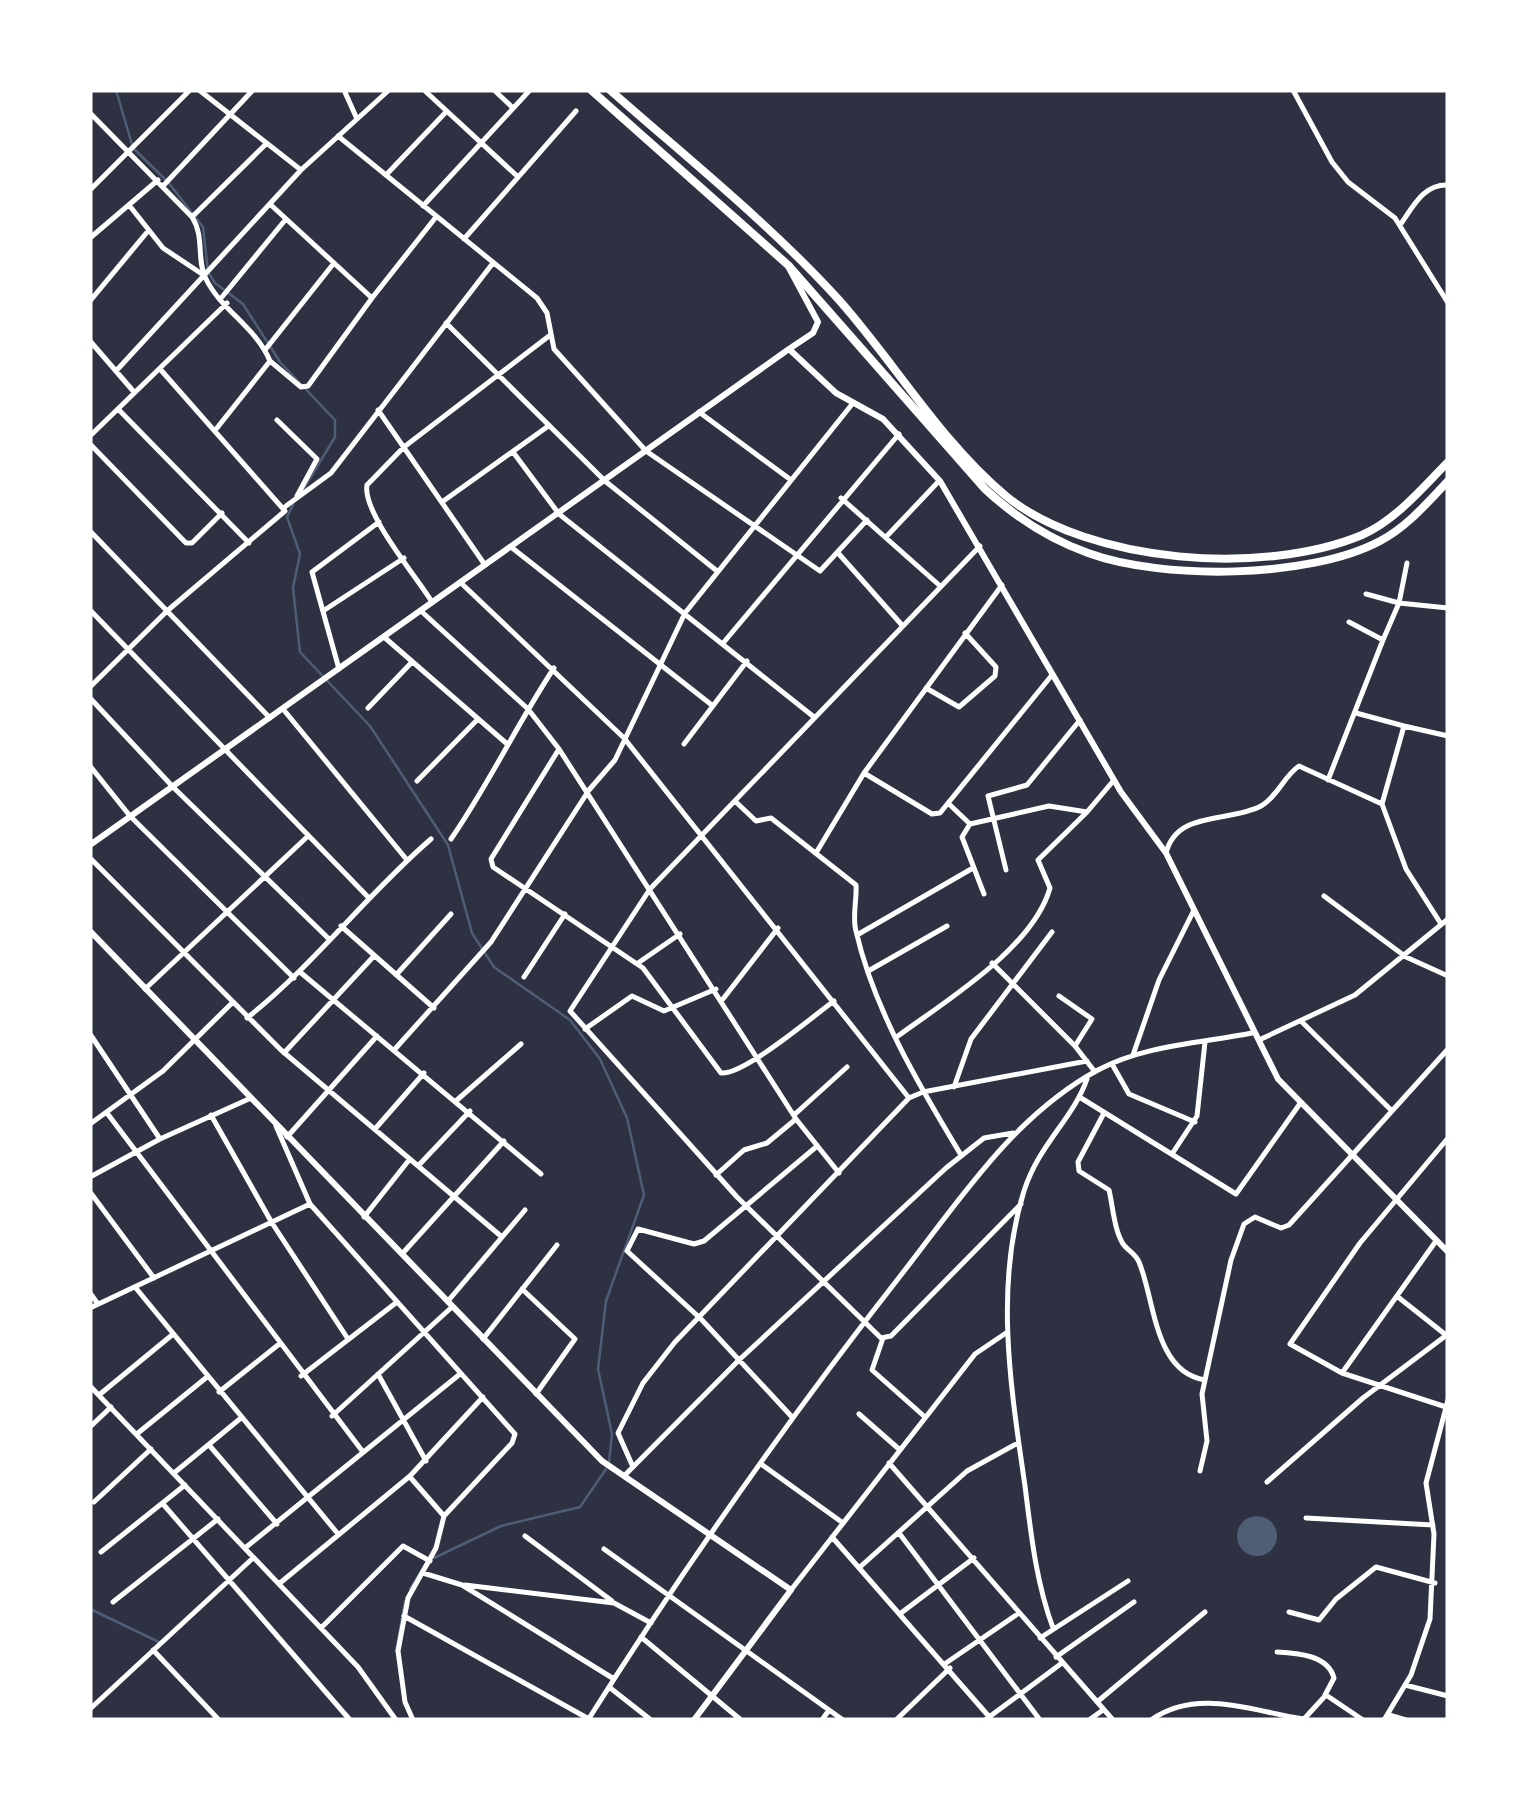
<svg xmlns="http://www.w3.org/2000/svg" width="1538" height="1810" font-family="'Exo 2',sans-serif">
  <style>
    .water { fill: #4f5d75 }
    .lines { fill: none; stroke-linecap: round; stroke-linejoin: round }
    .stream { stroke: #4f5d75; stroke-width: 2.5 }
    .minor { stroke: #fff; stroke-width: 5 }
    .tertiary { stroke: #fff; stroke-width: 6 }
    .primary { stroke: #fff; stroke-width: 8 }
  </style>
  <rect width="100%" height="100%" fill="#2d3142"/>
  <path class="water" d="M1237 1536a20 20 0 1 1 40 0a20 20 0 1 1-40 0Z"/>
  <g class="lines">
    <path class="stream" d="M116 90 133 148 168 182 203 227 208 272 215 283 243 304 280 362 335 420V437L303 490
      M293 505 287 517 300 554 293 588 300 652 370 726 448 845 472 933 494 967 570 1020 600 1059 627 1118 644 1195 606 1301 598 1369 612 1434 609 1462
      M434 1558 501 1526 580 1507 606 1469
      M410 1589 427 1562
      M90 1609 161 1643
      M396 1651 405 1601"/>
    <path class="minor" d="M199 90 301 170
      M344 90 357 119
      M424 90 517 176
      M494 90 513 108
      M1293 90 1332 162 1348 182 1395 218 1448 303
      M90 113 192 217C205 237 196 260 206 279 221 310 256 327 270 361L217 428
      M338 136 537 298 547 313 554 349 646 451 820 571 867 520
      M386 175 446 112
      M163 186 253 90
      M90 190 190 90
      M129 205 163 248 202 274
      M271 205 372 298 436 217
      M423 206 530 90
      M192 217 266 144
      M1400 225C1413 207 1423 184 1448 185
      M90 238 158 180
      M464 239 576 111
      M222 297 286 219
      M90 301 148 231
      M446 323 605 481 717 571
      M90 341 134 392
      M265 350 334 263
      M270 361 301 387 308 386 372 298
      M116 371 301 170 389 90
      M118 409 249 543
      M378 410 485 565
      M699 412 791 480
      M277 420 317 459 297 496
      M90 436 227 303
      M90 444 186 543H192L222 513
      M513 452 559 514 814 717
      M841 498 939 585
      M442 502 547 427
      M286 506 331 473 493 263
      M90 531 270 718
      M886 537 939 481
      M980 546 650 889 570 1011 737 1197 881 1338 891 1336 1021 1204
      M511 547 713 706
      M839 554 901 624
      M460 582 624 738 909 1098
      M1366 594 1399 603 1448 608
      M432 602C416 576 362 512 367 485L404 447 549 336
      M90 610 368 897
      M323 611 404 558
      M421 611 528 709 559 749 796 1119 839 1173
      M384 637 506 743
      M1383 640 1399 603 1407 563
      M724 642 899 434
      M339 669 312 572 379 522
      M90 687 167 611 285 511 160 369
      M926 688 959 707 995 676 996 667 965 633
      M90 698 174 788 329 939
      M368 708 412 662
      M283 709 407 860
      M1356 713 1404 726
      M684 744 747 661
      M559 749 491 859 493 867 643 968 721 1073C744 1075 812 1017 834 1001
      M90 766 130 816 294 978
      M864 773 932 814 940 813 1052 675
      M1328 780 1383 640 1349 622
      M417 781 477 720
      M736 802 756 821 771 818 856 885C857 900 852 917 856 931 874 1010 920 1087 961 1155
      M949 804 970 824 962 837 984 894
      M1382 804 1404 726 1448 736
      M970 824 1049 806 1087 812 1114 780
      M451 839C489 784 517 724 554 668
      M816 853 864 773 1002 585
      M1166 853C1177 810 1229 823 1261 806 1278 796 1284 776 1299 766L1382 804 1406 869 1441 924
      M90 858 281 1050 502 1237
      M1006 870 988 796 1027 785 1080 720
      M1324 896 1406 957 1448 976
      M341 926 434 1008
      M857 935 973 868
      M638 963 680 934
      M992 963 1075 1046 1095 1072
      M870 970 947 926
      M300 972 541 1174
      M396 975 451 914
      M524 977 565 914
      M145 989 307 837
      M1059 996 1092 1019 1075 1046
      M723 999 778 928
      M247 1018C314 965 366 895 431 839
      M1302 1022 1391 1110
      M585 1029 632 996 664 1011 716 989
      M90 1034 160 1139
      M898 1036C947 1000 1033 948 1050 888L1038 860 1087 812
      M1259 1040 1355 995 1448 919
      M395 1049 491 942 589 790 615 760 685 613 853 403
      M284 1053 374 956
      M1133 1055 1159 980 1193 912
      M1112 1064 1129 1094 1195 1122
      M954 1087 971 1039 1052 932
      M1081 1098 1236 1194 1299 1105
      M457 1100 521 1044
      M107 1113 363 1452
      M1104 1113 1078 1162 1079 1171 1109 1190C1113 1207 1114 1229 1123 1244 1128 1251 1135 1253 1139 1262 1155 1300 1154 1372 1205 1380
      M211 1115 272 1223 348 1339
      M794 1115 847 1067
      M90 1124 163 1071 232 1003
      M276 1126 310 1204 515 1434 512 1443 444 1516 436 1548 408 1598 398 1651 405 1702 413 1720
      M375 1129 424 1073
      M287 1137 377 1036
      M1172 1154 1197 1116 1205 1042
      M418 1166 470 1111
      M716 1175 744 1150 767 1143 796 1119
      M90 1177 160 1139 251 1098
      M90 1192 154 1278
      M364 1217 409 1160
      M402 1254 504 1141
      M135 1287 338 1534
      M522 1289 575 1339 536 1394
      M90 1293 98 1304
      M1398 1297 1446 1335
      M448 1301 525 1210
      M90 1308 310 1204
      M883 1338 872 1370 925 1417
      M483 1339 557 1245
      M1342 1373 1436 1241
      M378 1374 426 1461
      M301 1376 397 1302
      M90 1386 358 1667 396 1720
      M219 1392 278 1345
      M99 1395 172 1335
      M1446 1407 1342 1373 1290 1344 1360 1243 1448 1138
      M859 1414 900 1450
      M332 1416 452 1307
      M792 1417 701 1319 627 1251 638 1229 694 1244 704 1241 816 1147
      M90 1427 111 1407
      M138 1433 207 1377
      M209 1445 277 1524
      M889 1463 1113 1720
      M761 1464 843 1523
      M633 1467 618 1433 643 1383 675 1342 909 1098 923 1092 1087 1061
      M1200 1471 1207 1441 1202 1394 1231 1260 1244 1224 1255 1217 1281 1228 1289 1225 1448 1049
      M174 1473 241 1418
      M624 1476 739 1360 946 1168 984 1138 1013 1133
      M410 1477 444 1516
      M1267 1482 1363 1398 1448 1334
      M94 1502 151 1449
      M163 1504 350 1720
      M1306 1518 1433 1525
      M899 1533 1040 1720
      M525 1536 612 1601
      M832 1537 992 1720
      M245 1548 460 1374
      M604 1549 843 1720
      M101 1552 185 1485
      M860 1567 967 1471 1018 1443
      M423 1573 462 1585 614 1679
      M280 1583 410 1476 483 1397
      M465 1585 614 1603 651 1623
      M791 1590 975 1354 1006 1333
      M113 1602 218 1519
      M1289 1612 1319 1620 1336 1599 1376 1567 1435 1583
      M901 1613 974 1558
      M404 1616 589 1719
      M321 1628 403 1546 430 1561
      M1053 1628C1036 1582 1031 1534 1025 1486 1011 1389 994 1287 1024 1191 1039 1144 1073 1119 1087 1079
      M641 1637 741 1720
      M1040 1638 1128 1581
      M153 1650 219 1720
      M1277 1652C1297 1653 1328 1655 1334 1678L1325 1695
      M1056 1657 1134 1602
      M946 1663 1019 1613
      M1405 1685 1448 1696
      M609 1687 651 1720
      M1097 1702 1205 1612
      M90 1709 253 1558
      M1389 1715 1406 1720
      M588 1720C685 1566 789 1418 901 1275 959 1201 1013 1116 1098 1070 1144 1045 1202 1043 1252 1033
      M822 1720 829 1710
      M896 1720 950 1668
      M985 1720 1062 1663
      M1089 1720 1103 1710
      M1151 1720C1198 1687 1254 1712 1304 1719L1326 1695 1363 1720
      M1384 1720 1411 1675 1430 1619 1434 1534 1426 1483 1448 1400"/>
    <path class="tertiary" d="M789 268 818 322 813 333 789 349
      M90 845 789 349 836 393 883 419 940 481 1121 792 1166 853 1278 1079 1448 1252
      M90 931 602 1461 791 1590 694 1720"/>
    <path class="primary" d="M591 90 788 265 985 489C1015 517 1049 539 1088 553 1162 580 1309 579 1380 541 1407 527 1427 503 1448 481
      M610 90C687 158 770 224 839 300 895 363 941 442 1006 496 1090 564 1264 576 1362 535 1396 520 1422 488 1448 462"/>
  </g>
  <rect width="1538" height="1810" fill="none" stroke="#ffffff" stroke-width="185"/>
</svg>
